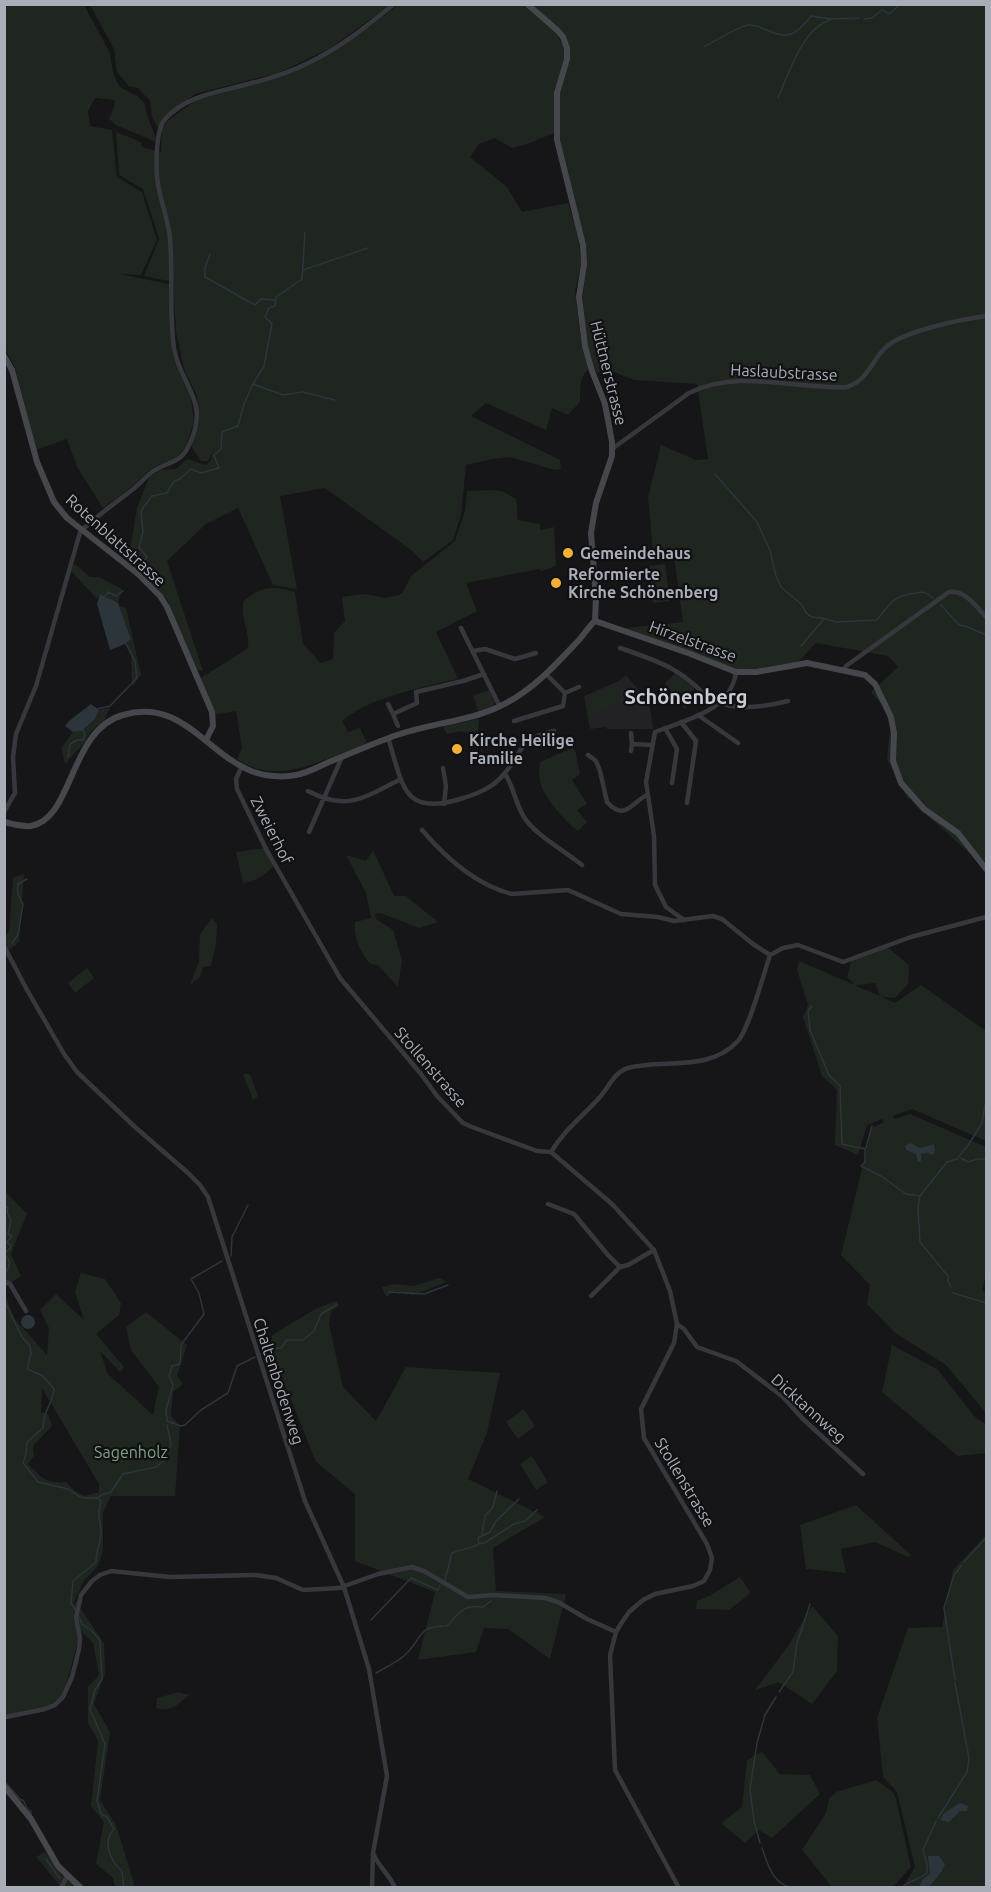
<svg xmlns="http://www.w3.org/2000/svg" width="991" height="1892" font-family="Ubuntu,sans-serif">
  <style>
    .built { fill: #222225 }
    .green { fill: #1e261f; fill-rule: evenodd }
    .water { fill: #2c353c }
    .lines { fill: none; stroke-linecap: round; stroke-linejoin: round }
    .stream { stroke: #2c353c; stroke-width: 1.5 }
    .street { stroke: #37383d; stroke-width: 4.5 }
    .secondary { stroke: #45474d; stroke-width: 6 }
    .poi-dot { fill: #f2b134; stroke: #111113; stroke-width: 2 }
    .labels { text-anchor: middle; stroke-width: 4.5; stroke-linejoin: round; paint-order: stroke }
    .street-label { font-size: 16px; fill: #a8adb8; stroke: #111113 }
    .poi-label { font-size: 16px; font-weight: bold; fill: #a8adb8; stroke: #111113; text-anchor: start }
    .park-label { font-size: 16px; fill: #7fa381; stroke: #111113 }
    .quarter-label { font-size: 20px; font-weight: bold; fill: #c9ccd4; stroke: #111113 }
  </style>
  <rect width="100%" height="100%" fill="#161618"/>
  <path class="built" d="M626 675 647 700 651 712 653 729H607L606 727 590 729 584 696 619 681Z"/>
  <path class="green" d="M4 5H84L109 51 114 76 120 87 137 96 145 104C146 118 154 128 156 142L116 125 109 119 114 107 115 100 95 98 88 111 90 126 112 130 117 177 142 192 157 240 141 275 119 274 169 284 173 355 190 392 194 421 186 446 176 459 158 465 147 472 133 486 103 508 77 467 67 439 36 450 15 368 5 349Z
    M90 5H390L329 49 278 73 195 94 164 117 158 128 152 117 150 101 138 88 129 86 117 72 114 49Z
    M398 5H523L554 31 564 46V61L554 133 527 144 512 148 495 138 479 144 470 157 507 187 522 212 568 203 578 235 581 264 575 291 580 333 589 369C578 378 581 389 580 402L568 415 552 408 546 430 486 403 471 416 560 460 561 469 555 470 510 457 492 459 466 465 461 515 453 540 423 562 411 550 325 488 280 496 297 589 273 585 238 508 206 524 167 561 203 671 197 670 167 599 143 574 128 563 137 508 149 477 161 470 176 469 187 459 206 465 211 460 212 453 208 461H201L191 446 198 421 197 395 185 372 176 332 173 282 144 276 159 239 143 189 119 175 116 132 141 142 142 147 161 152 162 128 167 121 201 97 264 82 335 50 361 33Z
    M531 5H986V873L978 861 907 797 887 759 890 727 884 707 871 692 898 667 888 656 816 643 798 662 736 672 617 629 683 622 673 549 653 550 648 497 661 445 696 460 708 459 697 384 634 380 609 370 596 373 588 347 582 306 586 266 559 135 560 88 569 46Z
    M494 490 502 491 516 499 518 520 540 524V530L554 527 556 566 541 571 540 569 466 583 477 611 436 632 458 679C423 687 370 697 342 721L348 732 360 728 367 743C354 750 341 753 327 759 297 771 266 779 237 759L242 748 236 711 214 715 201 678 248 648C250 634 241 618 243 604 244 599 249 597 253 594 268 585 279 588 295 592L303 644 321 663 333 659 334 633 345 621 342 597 365 594 385 598 399 595 403 592 411 576 455 541 465 511 467 491Z
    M75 564 90 577H99L122 589 118 603 100 594 97 599 70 570 72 565Z
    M665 564 670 601 653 603 649 566Z
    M119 606 126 608 141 675 132 686 131 655 125 644 131 638Z
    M677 672 695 686 685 709 665 683Z
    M618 684 624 702 594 712 589 719 587 697Z
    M489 690 494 701V705L479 713 473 696Z
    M637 690 643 707 635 710 629 694Z
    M110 708 105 719 91 731 85 742 65 764 61 748 73 732 82 731 95 719 99 710Z
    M477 719 479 720 478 732 473 734 461 731 447 734 443 727Z
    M572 748 575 750 580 774 572 780 587 804 577 810 587 822 578 831C565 821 543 797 540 781 539 775 539 768 540 762Z
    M265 848 274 866C266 874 255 882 243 883L236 852Z
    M373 850 394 896H406L438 922 419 928 380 913 375 914 376 919 393 930 402 960 398 987 378 965 370 964C360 950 354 941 355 922L371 918 366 893 346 855 366 861Z
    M24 874 19 942 5 953V936L9 932 13 878Z
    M212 918 217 924 216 944 211 966 203 967 200 977 190 985 199 961 200 934Z
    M886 946 909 965 908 984 895 998 882 997 895 1003 921 985 986 1031V1141L912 1109 893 1116 895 1119 910 1114 986 1147V1274L982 1290 986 1294V1413L946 1365 894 1332 867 1304 870 1285 841 1255 872 1128 884 1122 882 1119 867 1125 858 1155 835 1145 837 1090 822 1076 803 1017 808 1005 797 970 799 961 855 985 847 977 852 959ZM875 983 880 996 856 986 857 985Z
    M87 968 94 978 75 993 68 983Z
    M243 1074H250L258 1096 253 1100Z
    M5 1191 27 1214 11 1254 21 1276 5 1287Z
    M81 1273 105 1279 121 1303 119 1315 96 1334 124 1367 120 1372 100 1351 108 1374 153 1415 159 1387 131 1350 126 1327 146 1312 187 1345 177 1376 183 1384 173 1392 171 1416 180 1427 175 1496H111L103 1512V1550L98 1566 84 1580 71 1609 81 1595 79 1606 104 1643 105 1673 94 1704 110 1732 100 1800 116 1825 135 1887H115L113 1878 96 1864 104 1822 91 1806 98 1741 88 1723V1687L99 1675 93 1643 80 1630 73 1618 79 1637 63 1697 55 1705 5 1715 4 1291 14 1318 47 1355 49 1328 40 1310 56 1294 84 1320 75 1292ZM42 1388 99 1484V1492L84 1496 75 1491 66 1482C46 1484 42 1478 28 1464L34 1456 33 1446 52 1426 48 1414 41 1412Z
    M439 1278 447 1282 413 1295 395 1291 386 1297 382 1287 394 1284 414 1286Z
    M337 1301 339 1306 331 1311 329 1324 343 1387 376 1421 406 1367 500 1373 487 1433 468 1479 545 1517 493 1548 496 1591 566 1594 550 1659 508 1629 484 1628 476 1652 418 1660 435 1592 355 1561V1494L316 1462 271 1350 272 1335 317 1308Z
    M892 1345 937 1369 976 1418 986 1424V1453L958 1456 882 1392Z
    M524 1409 535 1426 518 1439 506 1422Z
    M532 1456 548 1482 536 1490 520 1464Z
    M856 1505 911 1555 908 1557 875 1542 841 1549 846 1573 806 1569 800 1525Z
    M986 1535V1887H903L915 1867 897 1792 883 1777 877 1718 908 1628 942 1627 953 1570Z
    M740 1577 751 1593 729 1610 696 1609 697 1601 709 1596Z
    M812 1606 838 1636 837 1671 812 1704 779 1682 755 1690 788 1646Z
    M179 1692 189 1695C179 1704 170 1713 156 1708L157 1698Z
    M762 1752 780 1774 810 1775 820 1794 772 1838 759 1830 745 1843 721 1823 742 1807 747 1760Z
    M876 1780 893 1792 896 1799 911 1867 893 1887H832L802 1850 826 1813 829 1799 836 1792Z
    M45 1852 61 1874 78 1887H61L36 1857Z"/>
  <path class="water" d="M100 594 118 603 131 639 125 644 110 650 97 604Z
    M91 704 99 710 95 719 82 731 73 732 65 726 69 721Z
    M910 1143 920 1148 934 1144 935 1152 933 1155 927 1153 921 1154V1161L918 1162 916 1154 906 1150 905 1146Z
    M21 1322a7 7 0 1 1 14 0a7 7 0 1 1-14 0Z
    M960 1803 968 1806 967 1811H960L949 1822 940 1820 944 1813Z
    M928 1856H939L945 1864 942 1871 929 1887H919L923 1879 930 1874Z"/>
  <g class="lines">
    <path class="stream" d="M864 19 872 18 882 10 889 14 901 4
      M705 46C716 41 737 27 748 25 755 24 761 28 767 30 789 41 798 33 811 16L831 19 859 18
      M778 98C789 73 803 28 830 20
      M210 254 205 268V277L255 305 261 299 275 300
      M303 270 368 248
      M253 384 283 395 303 392 335 400
      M715 474 757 522 770 550 776 576 781 587 801 604 807 614 812 617 822 618 836 622 877 620C894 597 896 595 924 592L933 598
      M138 566 147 557 139 547 143 532 141 511 152 496 167 493 174 481 180 479 191 469 201 473 219 468 214 455 221 449 222 432 238 426 244 404 253 384 264 366 272 324 265 317 269 308 275 306 276 297 302 279 305 232
      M105 596 108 592 116 596 123 591
      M941 605 959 625 968 627 986 635
      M801 646 824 619
      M97 709 110 706 137 678 135 661 126 644
      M68 757 70 744 77 740H83L85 735 83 730
      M12 943 18 935 23 904C19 897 16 892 18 884L27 879
      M812 1006 808 1011 810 1030 829 1075 840 1086 842 1144 865 1149V1162L861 1166 881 1176 906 1194 920 1196
      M866 1148 872 1126
      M961 1158 968 1162 978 1159H986
      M4 1205 8 1208 7 1212 11 1220 8 1234 12 1236 7 1242 11 1246 10 1249 4 1253
      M4 1255C13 1261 9 1268 4 1275
      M231 1256 232 1237 248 1205
      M222 1261 191 1279 199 1293 204 1314 181 1345 180 1364 172 1366 169 1376 173 1385 166 1410 167 1421 181 1426 185 1425 201 1410 228 1393 237 1366 255 1357
      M951 1287 948 1281V1276L920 1242 918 1207 920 1196 947 1162 957 1159 969 1144 982 1123 986 1100
      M389 1292 424 1294 448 1285
      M953 1293 986 1303
      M4 1300 22 1337 30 1346 31 1353 27 1369 43 1376 54 1389C52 1406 43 1410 43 1428L27 1442 26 1454 23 1463 38 1482 68 1489 80 1497 87 1498H98L101 1495 111 1492 123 1474 156 1467 164 1460 163 1451 170 1447 171 1444 167 1425
      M261 1354H265L273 1349 281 1348 287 1340H303L314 1331 321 1314 336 1305
      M482 1534 485 1516 493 1507 497 1491
      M480 1544 486 1542 514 1524 525 1521 537 1510
      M964 1562 986 1538
      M445 1580 452 1553C461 1549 470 1549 479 1544L478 1538 490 1532 496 1521 519 1499
      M76 1611 71 1603 73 1581 96 1562C96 1551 101 1541 101 1532 100 1518 97 1518 101 1502L98 1498
      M78 1615 82 1624 91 1630 100 1640 102 1679 95 1690 90 1709 105 1744 97 1801 101 1814 107 1817 114 1829C102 1842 110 1861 122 1871L124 1888
      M371 1620 411 1578 438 1590 440 1586
      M376 1673C386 1667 398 1662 406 1654 424 1637 416 1626 447 1626 460 1612 463 1604 483 1607L491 1601
      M955 1680 944 1608 954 1575 962 1565
      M779 1692 793 1672 797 1643 810 1604
      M4 1781 21 1800H23L27 1808 31 1812V1815
      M938 1818 967 1772 969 1758 955 1683
      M760 1843 754 1821 750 1789 757 1743 765 1715 776 1697
      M762 1848C768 1866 774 1887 796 1888
      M46 1859 60 1879
      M901 1888C909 1881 918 1880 927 1873V1864L923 1850 936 1821"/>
    <path class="street" d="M612 449 689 393C739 368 794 390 847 387 868 380 871 362 885 348 902 331 963 319 986 316
      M82 530C98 515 115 503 132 490 139 485 145 477 152 472 166 462 180 464 188 447 212 401 180 386 174 348 169 312 173 275 170 238 168 217 158 195 157 176 156 162 156 129 165 119 187 95 219 92 248 84 268 79 289 73 308 63 340 48 367 26 394 4
      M461 628 500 707
      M620 648C659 661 689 671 714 707
      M473 651 485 649 515 659 536 653
      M844 669 846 666 949 592C964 589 977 607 986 617
      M565 693 579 687
      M721 703C740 711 768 706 788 701
      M388 704 393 714 417 703 416 692 463 681 484 674
      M393 714 398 726
      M698 715 738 743
      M514 721 563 706 565 693 546 674
      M681 722 696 741 687 803
      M665 728 677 749 672 783
      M631 733 632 744
      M388 738C403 784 402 817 460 799 477 794 493 788 504 774 525 750 516 740 554 731
      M631 751 632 744 652 745
      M588 755 596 761 600 771 607 802C625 822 632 802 647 795
      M242 766 236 779 237 789 266 849 340 978 421 1074 437 1096 463 1123 472 1127 537 1151 551 1152 612 1204 654 1250 670 1291 677 1324 674 1343 641 1409 644 1438 707 1544 712 1558 710 1570 704 1581 693 1586 655 1594 643 1600 629 1612 622 1622 616 1632 610 1655 615 1770 679 1888
      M443 768 446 786 444 804
      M505 774C514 787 515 803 524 817 535 835 565 851 582 865
      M308 791C347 812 365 797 401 779
      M4 812 15 793 13 757 16 734 36 686 81 529
      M422 830C445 857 476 885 512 894L568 890 621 914 658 917 674 921 713 916 722 919 753 944 770 955C764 973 749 1029 738 1041 714 1067 679 1062 647 1065 640 1066 631 1066 625 1069 613 1075 608 1088 600 1097 584 1115 564 1130 551 1152
      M309 832 342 757
      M684 920 666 907 655 885 654 836 646 782 655 732C686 720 731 711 736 672
      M4 946 26 988 64 1054 77 1072 135 1127 187 1172 200 1185 208 1197 305 1501 344 1587 369 1669 387 1776 373 1853 372 1888
      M770 955 783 948 798 945 843 962 911 937 986 917
      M548 1204 574 1214 608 1255 620 1267
      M4 1281 10 1284 26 1311
      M591 1296 620 1267 628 1265 654 1250
      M677 1324 684 1329 697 1347 736 1361 783 1397 803 1419 863 1474
      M4 1715 6 1717 45 1709 55 1705 63 1697 72 1677 79 1649 80 1638 76 1618 81 1595 92 1581 100 1575 111 1571 170 1577 256 1575 276 1578 303 1590 339 1588 378 1574 412 1567 424 1571 468 1597 493 1595 545 1598 558 1602 587 1619 616 1632
      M374 1855C379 1867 390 1875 395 1888
      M61 1888 67 1876"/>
    <path class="secondary" d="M527 4 557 30 563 37 567 48V59L557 93V140L583 245 584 264 579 297 585 346 592 371 605 404 612 442V456L596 503 591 533 596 598 595 621
      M4 356 12 370 37 462 54 502 67 518 138 574 160 596 167 607 212 712 213 726 206 740
      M595 621 688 653 736 672H756L807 663 865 675 875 684 891 717 894 733 893 761 901 783 924 809 958 833 986 869
      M4 822C13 824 22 827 31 826 74 818 69 730 123 715 181 698 205 752 251 771 264 776 282 778 296 775 308 773 318 767 329 762 352 753 374 743 397 735 440 720 482 722 521 694 542 680 560 660 578 641 584 635 588 627 595 621
      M4 1786 31 1819 58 1866 81 1888"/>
  </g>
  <g class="poi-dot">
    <circle cx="568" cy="553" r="6"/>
    <circle cx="556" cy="583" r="6"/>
    <circle cx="457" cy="749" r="6"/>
  </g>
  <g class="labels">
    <g class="street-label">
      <text transform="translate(784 372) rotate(3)" y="6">Haslaubstrasse</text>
      <text transform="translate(609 373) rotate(76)" y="6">Hüttnerstrasse</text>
      <text transform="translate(116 540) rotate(42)" y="6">Rotenblattstrasse</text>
      <text transform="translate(693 641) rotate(20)" y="6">Hirzelstrasse</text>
      <text transform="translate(272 830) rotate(63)" y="6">Zweierhof</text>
      <text transform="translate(431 1067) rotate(49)" y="6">Stollenstrasse</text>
      <text transform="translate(279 1381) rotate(72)" y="6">Chaltenbodenweg</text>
      <text transform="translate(809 1408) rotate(42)" y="6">Dicktannweg</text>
      <text transform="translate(685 1482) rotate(59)" y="6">Stollenstrasse</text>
    </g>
    <g class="poi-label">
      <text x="580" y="559">Gemeindehaus</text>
      <text x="568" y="580">Reformierte<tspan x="568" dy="18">Kirche Schönenberg</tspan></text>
      <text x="469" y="746">Kirche Heilige<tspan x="469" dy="18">Familie</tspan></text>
    </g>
    <g class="park-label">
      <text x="131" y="1458">Sagenholz</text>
    </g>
    <g class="quarter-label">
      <text x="686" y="704">Schönenberg</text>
    </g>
  </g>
  <rect width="991" height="1892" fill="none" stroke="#a8adb8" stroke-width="12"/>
</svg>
